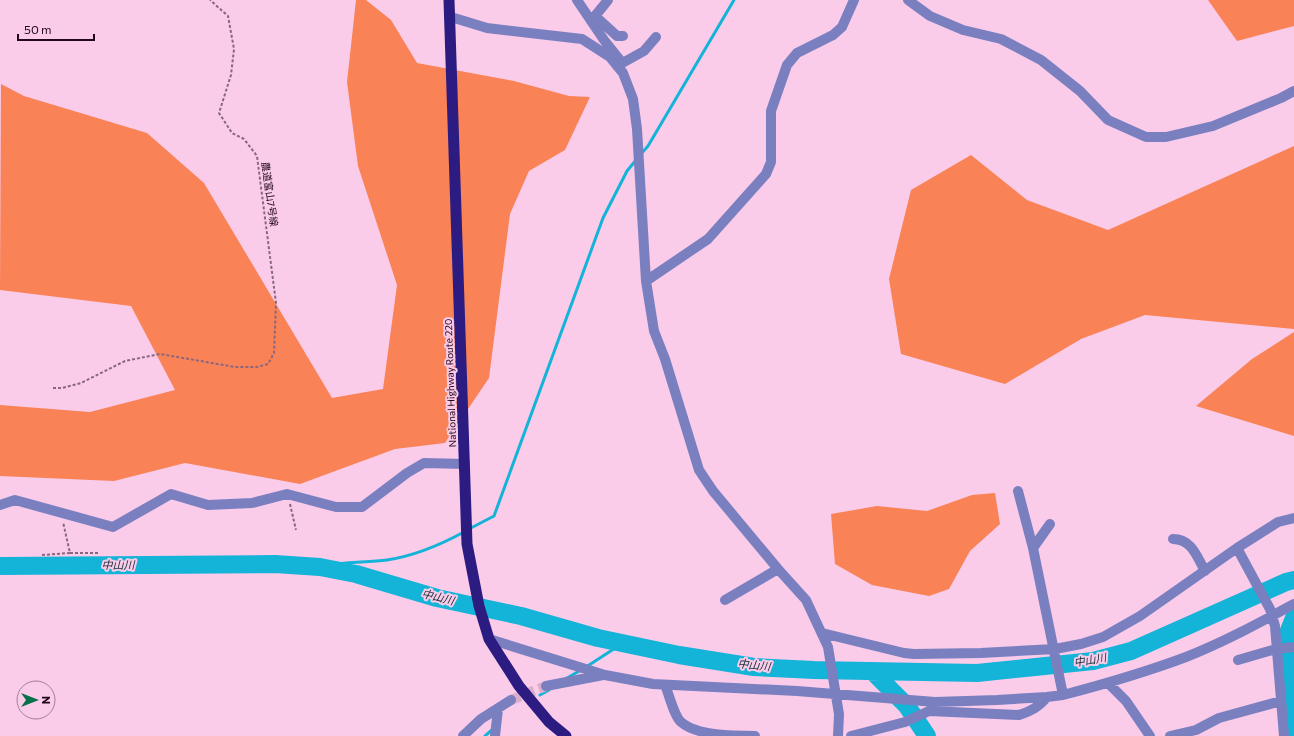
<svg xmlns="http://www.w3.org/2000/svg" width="1294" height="736" font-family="Commissioner,'Noto Sans JP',sans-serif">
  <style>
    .forest { fill: #fa8257 }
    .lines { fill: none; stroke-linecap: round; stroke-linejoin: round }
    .stream { stroke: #14b3d8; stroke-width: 3 }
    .river { stroke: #14b3d8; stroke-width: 18 }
    .minor-tunnel { stroke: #d9aeca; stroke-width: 10; stroke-dasharray: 10 5; stroke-linecap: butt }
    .path { stroke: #8a677f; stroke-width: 2; stroke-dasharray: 3 2; stroke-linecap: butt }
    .minor { stroke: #7a7fc0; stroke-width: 10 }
    .trunk { stroke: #2c1c82; stroke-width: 11 }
    .labels { text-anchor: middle; stroke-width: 4; stroke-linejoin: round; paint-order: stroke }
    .street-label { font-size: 10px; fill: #21071a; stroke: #facce9 }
    .water-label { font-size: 11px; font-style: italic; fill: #112d36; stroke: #facce9 }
  </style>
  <rect width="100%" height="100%" fill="#facce9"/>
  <path class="forest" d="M356 0H366L391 20 417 63 514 81 569 96 590 97 565 150 529 171 510 214 489 378 445 443 395 449 300 484 185 463 114 481 0 476V405L90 412 175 390 131 306 0 290 1 84 24 96 147 133 204 183 332 398 383 389 397 285 358 166 347 82Z
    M1208 0H1294V26L1237 41Z
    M1294 146V329L1145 315 1081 339 1005 384 901 354 889 279 911 190 971 155 1027 200 1108 230Z
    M1294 332V436L1196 406 1252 359Z
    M995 493 1000 524 970 551 949 589 929 596 872 585 835 564 831 514 877 506 927 511 972 495Z"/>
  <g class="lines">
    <path class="stream" d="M641 154 648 146 734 0
      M469 529 494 516 603 218 627 171 636 160
      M320 567C342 561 365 563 387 560 414 556 440 545 464 532
      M586 667 623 643
      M567 678 581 670
      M540 695 549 690
      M485 736 493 729"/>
    <path class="river" d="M0 566 275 564 320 567 356 574 437 598 521 616 598 638 679 655 754 667 814 670 977 673 1093 661 1131 651 1286 582 1294 580
      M872 671 907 706 927 736
      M1293 736 1294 712 1286 638 1294 618"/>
    <path class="minor-tunnel" d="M511 700 546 686"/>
    <path class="path" d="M53 388H62L81 383 125 361 160 354 235 367H257L268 364 274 353 276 303 257 156 244 139 232 133 219 113 231 75 234 49 228 16 210 0
      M290 504 296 530
      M70 553H100
      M42 555 70 553 63 522"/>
    <path class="minor" d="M577 0 604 40 620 60
      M908 0 930 16 963 30 1001 39 1041 60 1080 91 1108 120 1146 137H1166L1213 126 1281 98 1294 91
      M595 16 617 36H623
      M451 17 487 28 582 39 610 57 623 73 633 99 637 129 646 281 654 331 665 359 699 470 713 491 778 569 806 600 828 647 839 714 838 736
      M591 21 608 0
      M617 66 644 51 656 37
      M646 281 708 239 766 174 771 162V111L787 65 797 53 833 35 842 27 854 0
      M0 505 15 500 113 527 171 494 208 505 252 503 287 494 336 507H362L407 473 424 463 465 464
      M1173 539C1192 539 1197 557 1205 571
      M1033 548 1050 524
      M1237 548 1270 609 1275 626 1284 736
      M725 600 778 569
      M822 633 904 653 914 654 981 653 1055 649 1081 644 1103 637 1140 616 1237 548 1278 522 1294 518
      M489 639 605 675 653 684 797 691 935 702 997 700 1047 697
      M1238 660 1276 649 1294 647
      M1108 683 1126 701 1150 736
      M665 685C669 694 674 716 681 722 697 736 734 736 755 736
      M546 686 603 675
      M1063 695C1105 684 1146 672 1186 657 1224 642 1259 623 1294 604
      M463 736 481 719 511 700
      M495 736 498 709
      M851 736 905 722 929 711 1019 715C1031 711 1039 707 1047 697L1063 695 1033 548 1018 491
      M1170 736 1196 730 1219 718 1281 701"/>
    <path class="trunk" d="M449 0 467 544 479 606 489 639 519 686 549 722 566 736"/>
  </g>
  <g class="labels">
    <g class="street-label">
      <text transform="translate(270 194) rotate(82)" y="4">農道富山7号線</text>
      <text transform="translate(450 383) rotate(-92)" y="4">National Highway Route 220</text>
    </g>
    <g class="water-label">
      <text x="118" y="569">中山川</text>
      <text transform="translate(438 597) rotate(14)" y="4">中山川</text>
      <text transform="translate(1090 660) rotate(-10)" y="4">中山川</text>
      <text transform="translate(754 665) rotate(6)" y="4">中山川</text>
    </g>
  </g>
  <g transform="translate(36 700) rotate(90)"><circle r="19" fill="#facce9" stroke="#a37d96"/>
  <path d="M0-3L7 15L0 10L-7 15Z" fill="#06714a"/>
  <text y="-6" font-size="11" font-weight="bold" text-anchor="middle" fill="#21071a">N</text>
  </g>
  <path d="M18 34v6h76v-6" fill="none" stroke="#21071a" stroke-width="2"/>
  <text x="24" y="34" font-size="12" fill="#21071a" stroke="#facce9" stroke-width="3" paint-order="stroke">50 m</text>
</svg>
